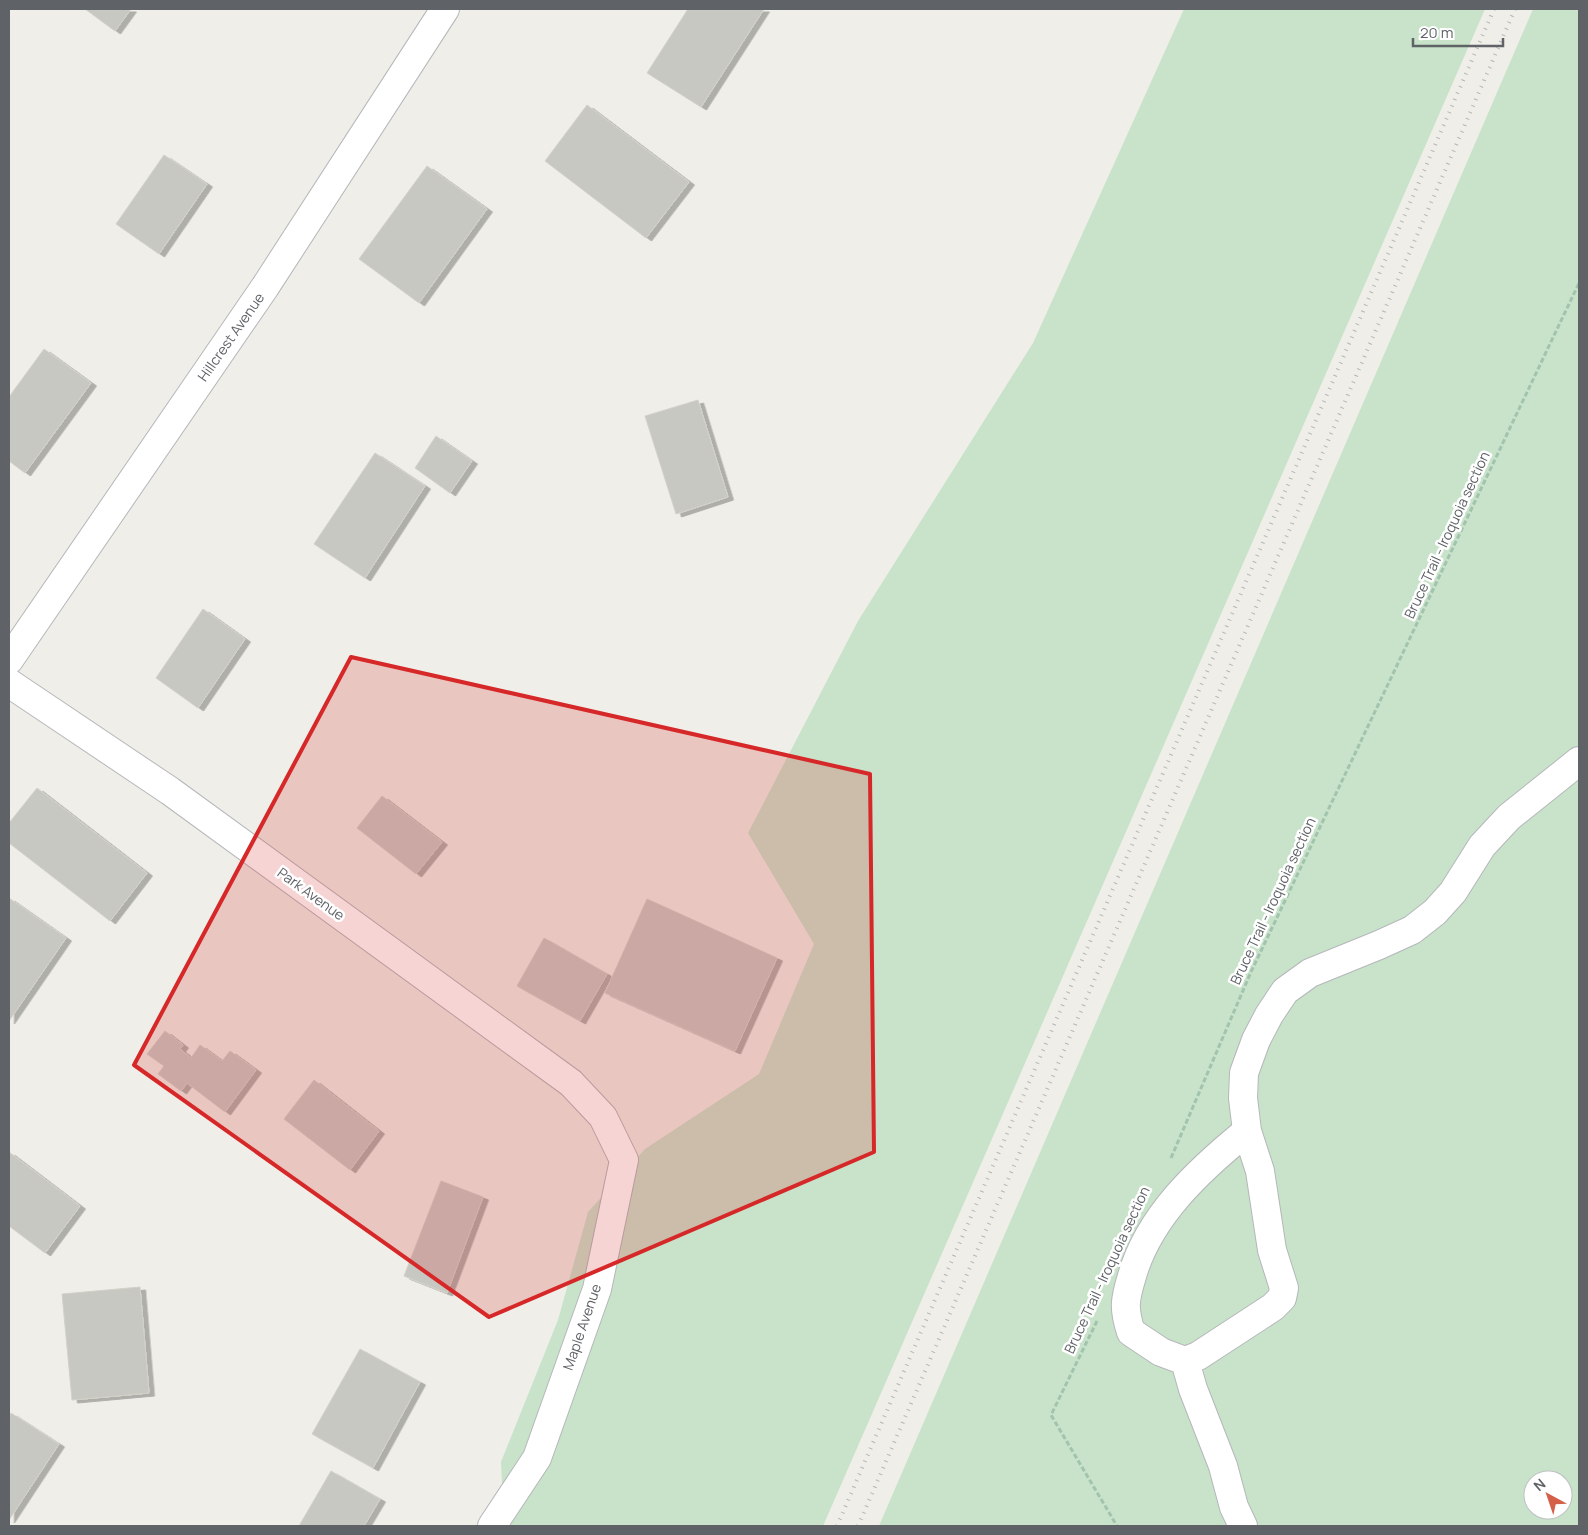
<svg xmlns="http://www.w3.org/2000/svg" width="1588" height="1535" font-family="Manrope,sans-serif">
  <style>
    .green { fill: #c8e3ca; fill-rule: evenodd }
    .building { fill: #c8c8c2; stroke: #d3d1c7; filter: url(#shadow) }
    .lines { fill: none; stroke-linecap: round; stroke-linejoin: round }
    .minor-casing { stroke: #b5b7ba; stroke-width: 30 }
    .path { stroke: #a2c3ae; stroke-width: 3; stroke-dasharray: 5 2.5; stroke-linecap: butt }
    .minor { stroke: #fff; stroke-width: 28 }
    .rail { stroke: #b5b6b6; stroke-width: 4; stroke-dasharray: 1 6; stroke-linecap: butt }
    .marked { fill: #d62828; fill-opacity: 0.2; stroke: #d62828; stroke-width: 4; stroke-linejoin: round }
    .labels { text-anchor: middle; stroke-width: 5; stroke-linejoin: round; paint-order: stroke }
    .street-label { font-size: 14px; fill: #5f6266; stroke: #fff }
  </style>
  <defs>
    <filter id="shadow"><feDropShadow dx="5.5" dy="3" stdDeviation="0" flood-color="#0004"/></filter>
  </defs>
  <rect width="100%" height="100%" fill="#efeee8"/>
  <path class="green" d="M1184 9H1485L823 1526H504L501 1462 558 1320 588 1212 645 1149 759 1074 814 944 748 833 858 621 1033 343Z
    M1533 9H1579V1526H879ZM1533 1480H1563V1510H1533Z"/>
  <path class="building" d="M85 9H131L115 31Z
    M688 9H764L701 107 647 73Z
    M587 105 689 182 646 238 545 161Z
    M164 155 207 184 159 254 116 224Z
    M427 166 487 209 419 303 359 259Z
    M44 349 91 383 25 473 9 461V397Z
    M698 400 728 497 676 514 645 416Z
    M436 436 472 461 450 493 415 468Z
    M375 453 425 486 365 578 314 544Z
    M203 609 245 639 198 708 156 678Z
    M37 788 147 873 110 921 9 843V823Z
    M382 796 442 842 416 874 357 828Z
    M9 898 66 938 9 1021Z
    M647 899 777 958 735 1051 605 993Z
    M544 938 607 974 580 1021 517 986Z
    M165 1031 183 1045 180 1049 191 1058 200 1045 222 1061 230 1051 256 1070 225 1112 187 1083 181 1091 158 1074 164 1066 147 1054Z
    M314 1080 379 1131 350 1170 284 1119Z
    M9 1152 80 1206 45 1253 9 1226Z
    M441 1181 483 1197 447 1293 404 1276Z
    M140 1287 149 1393 72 1400 62 1294Z
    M360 1349 420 1382 373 1468 312 1434Z
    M11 1413 59 1444 9 1520V1418Z
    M331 1471 380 1499 364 1526H299Z"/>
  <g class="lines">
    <defs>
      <path id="minor" d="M9 660 265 287 445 9
        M9 683 170 791 571 1083 603 1117 624 1160 597 1289 537 1458 492 1526
        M1247 1131C1199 1170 1149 1216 1132 1276 1125 1299 1123 1308 1131 1332L1161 1352 1185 1361 1198 1356 1273 1307 1282 1298 1284 1288 1272 1250 1260 1171 1247 1131 1243 1098 1244 1073 1256 1040 1269 1015 1285 991 1310 973 1379 945 1412 930 1435 912 1453 892 1482 846 1509 817 1579 761
        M1185 1361 1193 1389 1223 1466 1234 1507 1243 1526"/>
    </defs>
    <use href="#minor" class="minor-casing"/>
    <path class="path" d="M1171 1158 1251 972 1579 283
      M1097 1321 1051 1415 1117 1526"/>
    <use href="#minor" class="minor"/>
    <path class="rail" d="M837 1526 1494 9
      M858 1526 1515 9"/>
  </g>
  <path class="marked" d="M351 657 870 774 874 1152 489 1317 134 1065Z"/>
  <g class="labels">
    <g class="street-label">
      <text transform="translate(231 337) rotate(-55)" y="5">Hillcrest Avenue</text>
      <text transform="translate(1447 535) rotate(-65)" y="5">Bruce Trail - Iroquoia section</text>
      <text transform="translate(311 894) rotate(36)" y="5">Park Avenue</text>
      <text transform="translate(1273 901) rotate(-65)" y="5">Bruce Trail - Iroquoia section</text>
      <text transform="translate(1107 1270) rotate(-65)" y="5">Bruce Trail - Iroquoia section</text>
      <text transform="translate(582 1327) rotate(-71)" y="5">Maple Avenue</text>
    </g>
  </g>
  <rect width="1588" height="1535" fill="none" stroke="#5f6266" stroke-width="20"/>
  <g transform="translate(1548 1495) rotate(320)"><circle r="24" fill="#ffffff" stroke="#bfc0c2"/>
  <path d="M0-4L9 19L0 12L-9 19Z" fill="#d46049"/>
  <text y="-8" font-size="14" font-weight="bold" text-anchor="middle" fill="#5f6266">N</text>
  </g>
  <path d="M1413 38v8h90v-8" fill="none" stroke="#5f6266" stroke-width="2.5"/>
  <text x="1420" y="38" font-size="15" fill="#5f6266" stroke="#ffffff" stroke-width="4" paint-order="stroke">20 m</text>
</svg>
